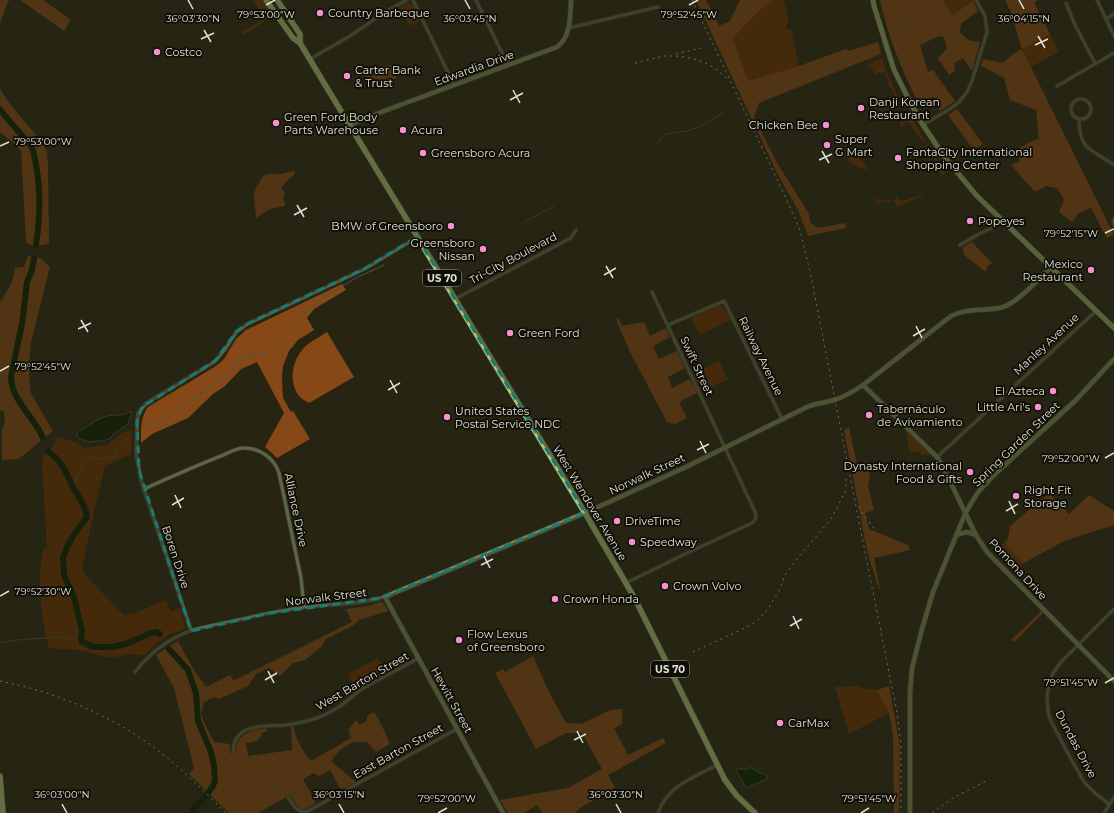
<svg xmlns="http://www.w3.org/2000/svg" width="1114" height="813" font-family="Montserrat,sans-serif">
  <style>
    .green { fill: #693100 }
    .forest { fill: #864816 }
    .water { fill: #001d04; stroke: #445843 }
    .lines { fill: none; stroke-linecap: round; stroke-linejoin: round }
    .stream { stroke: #445843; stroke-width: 1 }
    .river { stroke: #001d04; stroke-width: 6 }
    .street-casing { stroke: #413e2d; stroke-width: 4.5 }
    .secondary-casing { stroke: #413e2d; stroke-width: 6 }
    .primary-casing { stroke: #413e2d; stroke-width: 6 }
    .highway-casing { stroke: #413e2d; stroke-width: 7 }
    .street { stroke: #5c674a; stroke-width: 3 }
    .secondary { stroke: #7b8d5e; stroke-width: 4.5 }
    .primary { stroke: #94ab6d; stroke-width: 5 }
    .highway { stroke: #aac67b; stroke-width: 5.5 }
    .rail { stroke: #c9c7bb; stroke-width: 1; stroke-dasharray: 2 4; stroke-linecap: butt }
    .marked { fill: none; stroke: #1a7b73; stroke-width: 3; stroke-dasharray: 8 5; stroke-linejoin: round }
    .ticks { fill: none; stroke: #e3e1d6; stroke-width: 1.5 }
    .poi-dot { fill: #f690cf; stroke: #0e0d06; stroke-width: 1.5 }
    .labels { text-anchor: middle; stroke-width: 3.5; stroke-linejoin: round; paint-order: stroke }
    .shield { fill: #0e0d06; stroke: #a3a198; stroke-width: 1 }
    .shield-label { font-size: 10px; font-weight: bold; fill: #e3e1d6 }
    .poi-label { font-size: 11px; fill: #e3e1d6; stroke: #0e0d06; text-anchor: start }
    .street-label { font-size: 11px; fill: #e3e1d6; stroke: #0e0d06 }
    .ticks-label { font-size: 10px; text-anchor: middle; fill: #e3e1d6; stroke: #0e0d06; stroke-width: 3.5; stroke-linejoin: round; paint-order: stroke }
  </style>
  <rect width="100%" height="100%" fill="#272412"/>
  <path class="green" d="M253 0H262C264 3 268 6 269 11 270 21 251 30 244 34H241V32L259 22 263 18 262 15Z
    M772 0H784L789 23 786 24 787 30 791 29 799 66 748 81 733 38 757 13Z
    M943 0H974L951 15Z
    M407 3 412 4 420 21 410 26 400 7Z
    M1050 34 1059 52 1031 67 1022 49Z
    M882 58 886 71 899 99 895 102 896 103 882 112 879 109 881 107 882 109 895 101 894 97V93L887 83V82L889 81 884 72 881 73 880 72 876 75 871 67 869 68 868 65Z
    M911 116 926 144 944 170 945 173 943 176 939 172 941 170 927 148 924 149 926 146 909 122 903 124 904 126 901 128 900 126 901 125 900 123Z
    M855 151 868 169V170C858 167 852 166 846 157Z
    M919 195 922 196 923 198 922 199 920 197 897 207 896 204H895L894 201 879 203V206H878L876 205 878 203 876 197H873H878L879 200 888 201 889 198 891 201 895 200 896 197H897L898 200H907L908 198 915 197Z
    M719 305 723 306 730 320 700 335 691 318Z
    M719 361 728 379 702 392 693 374Z
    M132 430 131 454 105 466 96 502 82 568 87 577 124 615 135 613 166 600 171 611 180 608 186 628 169 635 156 644 143 656 133 654 114 657H106L79 650 49 648C43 628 39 592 40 571 41 564 42 557 43 549H47L42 464 45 453 53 447 57 437 75 442 84 448 107 445 122 433Z
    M906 432 929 453V455H921L920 451 910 453Z
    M1004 543 1024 563 1014 574 995 552Z
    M378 658 386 673 357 689 347 674Z
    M858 686 863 688 877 690 889 713 849 734 835 687Z"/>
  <path class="forest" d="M0 0H11L8 1 0 24Z
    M20 0H43L71 20 64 31Z
    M696 0H706L719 26 730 21 740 0H772L757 13 733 38 748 81 799 66 846 49 848 51 878 42 881 54 759 103 754 117 776 161 809 214 810 222 818 228 845 223 846 228 808 236 798 210 777 173Z
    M880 0H943L952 15 973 1 978 11 961 24 960 32 968 40 980 42 972 71 963 58 954 63 955 71 949 75 938 58 947 48 944 37 939 36 920 45 928 72 933 70 955 101 940 111 933 97 919 104C902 71 888 37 880 0Z
    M1005 0H1038L1034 2 1050 34 1022 49 1114 235 1107 238 1091 208 1079 213 1072 222 1059 212 1064 200 1057 188 1046 186 1035 192 1011 165 1020 161 1015 150 1039 138 1036 110 1010 100 1004 78 981 66 983 59 1003 63 1014 53 1022 49 1011 12Z
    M392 65 397 78 381 83 379 81 372 84 370 80 361 73 378 67Z
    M0 89 9 103 36 135 47 151 48 164 49 244C42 245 32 248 26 242L21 150C14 143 7 138 0 132Z
    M957 109 983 144 974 150 948 115Z
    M294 171 295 174 281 187 285 193 283 197 285 203V206C281 207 278 207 274 208 268 209 262 214 256 218L254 199 255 190 263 176 267 174H281Z
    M972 242 992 263 987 267 986 272 964 255 963 247Z
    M28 256 40 258 50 267 31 342 29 364 30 391 33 397 53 431 38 443 19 459 2 460V431L5 420 4 412 0 410V300H2L12 282 15 268 24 267Z
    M342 284 346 290 314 309 307 318 314 330 298 340 289 351 283 366 282 377 283 398 291 412 293 411 310 439 277 458 272 453 265 447 284 413 257 362 241 369 225 386 213 394 188 418 152 434 141 443C141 430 140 418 148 407L216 366 224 359 236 339 246 330Z
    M618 318 622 326 644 322 650 336 666 328 670 337 653 346 659 359 677 351 685 368 668 377 672 388 690 379 697 393 679 402 687 418 675 424 667 422 630 352 616 319Z
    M327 332 354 377 309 403C306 401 301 399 299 396 287 380 293 356 308 344 314 340 321 336 327 332Z
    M849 427 857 464 867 462 870 476 868 486 874 510 865 513 869 529 908 545 910 550 874 558 880 589H879L869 558 865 540 844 430Z
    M1049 493 1069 514 1089 495 1114 511V525L1064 541 1024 563 1004 543 1008 539 1010 526Z
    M381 602 383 603 388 611 359 620 354 625 326 639 322 646 305 660 293 663 280 676 269 668 256 674 248 686 219 699 214 697 204 702 201 714 203 720 214 742 230 744V753H235C237 733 250 730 267 728V731L262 733C260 742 254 741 246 743L248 756 292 750 291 727 294 726C295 740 303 751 311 761L351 738 348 730 356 720 359 725 367 721V716L374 712 382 726 390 744 376 752 367 742H353L340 750 331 761 356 782 341 790 330 770 319 776 314 773 303 779 316 803 305 809H300L290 795 258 813H229L189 774 194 768 174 688 156 655 178 641 194 670 206 687 230 675 233 681 352 622 346 609 367 606Z
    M1041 611 1043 613 1014 642 1011 640Z
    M533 656 549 692 566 723 581 724 610 710 622 709V724L614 728 628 755 663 738 666 743 608 775 615 788 580 808 575 813H542L537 805 524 813H508L500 800 568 788 602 769 582 733H566L536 749 495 673 503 669 505 672Z
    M889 686 900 746 899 813H894L893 734 889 713 877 690Z"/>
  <path class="water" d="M129 412H132L128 424 115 433 109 439 103 441H98L88 442 78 438 77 435 78 432C88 427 96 419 107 416 114 414 123 417 129 412Z
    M749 767 767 776V779L746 788 736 770 738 769H748Z"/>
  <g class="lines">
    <path class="stream" d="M896 35 902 29 909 13 922 0
      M761 94 875 50
      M656 145 664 135 671 133 687 131 701 126 724 112
      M523 223 554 206
      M146 425 165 419 227 375 241 359 267 352 306 312 324 297 356 278 384 265
      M7 444 34 436 41 432
      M73 488 76 479 86 458 88 457C95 458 108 462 114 456 116 454 117 450 119 447 122 443 125 442 128 438
      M0 643 17 640 61 637 81 641"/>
    <path class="river" d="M0 110 31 146 33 150C41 184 41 211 36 245
      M34 258 32 270 27 282 22 324 11 376C11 401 34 416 43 438
      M48 451C53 455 58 459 61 464 66 471 69 479 73 487 78 497 86 505 87 517L73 536 67 547 63 558 64 575 74 597 82 631 81 641 93 647H112L126 644 151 633 156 632 160 634
      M169 649 188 670 196 693 198 721 211 752 214 766 215 781 213 786 202 801 194 808 192 813"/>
    <defs>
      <path id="street" d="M413 0 454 85
        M476 0 508 65
        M1097 0 1114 36
        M1066 3 1075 25 1095 63
        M1106 19 1114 14
        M569 28 658 7
        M310 59 350 36 385 12 407 0
        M1057 86 1114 53
        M1071 109a10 10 0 1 1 20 0a10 10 0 1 1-20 0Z
        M1079 119C1079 151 1092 149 1114 165
        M923 125 948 110 958 103 967 92 972 81 987 32 985 16 976 0
        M1114 219 1113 222 1114 225
        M960 245 979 234 992 228 1001 219
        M455 299 571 238 576 230
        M668 325 724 301 782 419
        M937 457 1096 311
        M144 489C169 478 195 466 221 456 228 453 236 448 244 448 260 448 274 458 279 473L301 578 304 607
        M626 583 685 554 750 524C755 522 756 519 756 514L652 292
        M191 631 141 481 139 470 136 453 137 421 138 413 146 403 215 361 225 349 236 332 247 324 364 269 417 237
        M135 672C149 654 168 639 190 631 205 626 222 624 238 620 262 615 285 609 310 607 335 604 360 605 385 597
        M233 752C234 722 264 727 286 725 293 724 300 723 307 721 319 718 330 713 340 706 348 701 354 694 362 689 380 678 400 669 419 658
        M288 797C293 805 297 812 306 812L457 729
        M1109 804 1096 794 1084 782 1066 750 1050 719 1048 710 1047 697 1049 684 1053 673 1061 662 1114 609
        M658 813C668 785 693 778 717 765
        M1104 813 1114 798"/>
      <path id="secondary" d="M349 125 384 111 557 47C571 37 570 17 571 0
        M863 385 937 457 945 471 976 535 987 552 1114 681
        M956 535 967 532 976 535
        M503 813 385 597 585 513 686 467 807 407C816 403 825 403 834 400 844 397 854 391 863 385L951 316C969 307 985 312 1003 307 1018 302 1039 279 1051 267
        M910 813V693L912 668 922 629 933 592 965 514 973 500 979 491 995 474 1076 400 1114 359"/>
      <path id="primary" d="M873 0 874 6 894 70 910 102 923 125 946 159 977 196 1114 328"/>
      <path id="highway" d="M266 0 293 38 300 43
        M277 0 300 34V43L324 83 585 513 634 597 725 780 737 796 755 813
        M0 776 3 813"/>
    </defs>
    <use href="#street" class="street-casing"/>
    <use href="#secondary" class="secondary-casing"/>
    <use href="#primary" class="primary-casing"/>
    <use href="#highway" class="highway-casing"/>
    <use href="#street" class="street"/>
    <use href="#secondary" class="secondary"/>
    <use href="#primary" class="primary"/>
    <use href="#highway" class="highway"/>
    <path class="rail" d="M692 0 784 194 800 230 811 276 847 461 897 713 901 744V813
      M676 54 701 48
      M635 63C645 61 656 57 666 56 689 55 714 62 728 81
      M859 507 864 516 874 528
      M693 652 747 627 757 621 768 609 780 589 785 575 797 559 831 519 846 490V475
      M0 681C56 692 116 717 161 753 184 771 205 792 226 813
      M932 813 953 798 988 780"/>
  </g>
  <path d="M0 0H1114V813H0ZM417 237 585 513 381 598 270 613 191 631 139 470 137 421 142 407 215 361 236 332 247 324 364 269Z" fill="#272412" fill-opacity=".55" fill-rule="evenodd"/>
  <path class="marked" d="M417 237 585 513 381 598 270 613 191 631 139 470 137 421 142 407 215 361 236 332 247 324 364 269Z"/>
  <path class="ticks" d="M188 0 193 9M465 0 470 9M1019 0 1024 9M266 5 275 0M689 5 698 0M204 30 211 42M1038 36 1045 48M201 39 214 33M1035 45 1048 39M513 90 520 103M510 100 523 93M0 146 9 142M822 151 829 163M819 160 832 154M297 205 304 217M294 215 307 208M1105 233 1114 229M606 266 613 278M604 275 616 268M81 320 88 332M916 326 922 338M78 329 91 323M913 336 925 329M0 371 9 366M390 380 397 393M388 390 400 383M700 441 706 453M697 450 709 444M1105 458 1114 453M175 495 181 508M1009 501 1015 514M172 505 184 498M1006 511 1018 504M484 556 490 568M481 565 493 559M0 596 9 591M793 616 799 629M790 626 802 619M268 671 274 683M265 680 277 673M1105 683 1114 678M577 731 583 743M574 740 586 734M62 804 67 813M339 804 344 813M616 804 621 813M438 813 447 808M861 813 869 808"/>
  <g class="poi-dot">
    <circle cx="320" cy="13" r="4"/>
    <circle cx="157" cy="52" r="4"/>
    <circle cx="347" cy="76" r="4"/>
    <circle cx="861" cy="108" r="4"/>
    <circle cx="276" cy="123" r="4"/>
    <circle cx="826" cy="125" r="4"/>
    <circle cx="403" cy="130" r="4"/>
    <circle cx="827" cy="145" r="4"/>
    <circle cx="423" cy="153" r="4"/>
    <circle cx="898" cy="158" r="4"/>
    <circle cx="970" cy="221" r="4"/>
    <circle cx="451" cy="226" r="4"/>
    <circle cx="483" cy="249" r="4"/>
    <circle cx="1091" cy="270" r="4"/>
    <circle cx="510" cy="333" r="4"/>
    <circle cx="1053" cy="391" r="4"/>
    <circle cx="1038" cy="407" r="4"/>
    <circle cx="869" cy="415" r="4"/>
    <circle cx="447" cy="417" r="4"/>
    <circle cx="970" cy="472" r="4"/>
    <circle cx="1016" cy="496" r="4"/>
    <circle cx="617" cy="521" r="4"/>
    <circle cx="632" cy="542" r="4"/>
    <circle cx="665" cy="586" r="4"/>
    <circle cx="555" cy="599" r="4"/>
    <circle cx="459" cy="640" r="4"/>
    <circle cx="780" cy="723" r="4"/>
  </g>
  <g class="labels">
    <g class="shield">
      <rect x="423" y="270" width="38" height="16" rx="3"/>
      <rect x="651" y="661" width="38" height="16" rx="3"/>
    </g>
    <g class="shield-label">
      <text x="442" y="282">US 70</text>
      <text x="670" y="673">US 70</text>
    </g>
    <g class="poi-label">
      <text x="328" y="17">Country Barbeque</text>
      <text x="165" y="56">Costco</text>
      <text x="355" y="74">Carter Bank<tspan x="355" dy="13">&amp; Trust</tspan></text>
      <text x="869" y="106">Danji Korean<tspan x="869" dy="13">Restaurant</tspan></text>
      <text x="284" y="121">Green Ford Body<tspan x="284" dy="13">Parts Warehouse</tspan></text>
      <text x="818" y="129" text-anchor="end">Chicken Bee</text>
      <text x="411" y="134">Acura</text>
      <text x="835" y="143">Super<tspan x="835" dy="13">G Mart</tspan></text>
      <text x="906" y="156">FantaCity International<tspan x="906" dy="13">Shopping Center</tspan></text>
      <text x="431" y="157">Greensboro Acura</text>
      <text x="978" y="225">Popeyes</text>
      <text x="443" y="230" text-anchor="end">BMW of Greensboro</text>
      <text x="475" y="247" text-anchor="end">Greensboro<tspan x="475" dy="13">Nissan</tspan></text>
      <text x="1083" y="268" text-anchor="end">Mexico<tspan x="1083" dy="13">Restaurant</tspan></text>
      <text x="518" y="337">Green Ford</text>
      <text x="1045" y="395" text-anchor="end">El Azteca</text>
      <text x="1030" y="411" text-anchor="end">Little Ari's</text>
      <text x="877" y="413">Tabernáculo<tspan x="877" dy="13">de Avivamiento</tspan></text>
      <text x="455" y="415">United States<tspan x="455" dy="13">Postal Service NDC</tspan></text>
      <text x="962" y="470" text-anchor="end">Dynasty International<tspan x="962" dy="13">Food &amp; Gifts</tspan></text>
      <text x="1024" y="494">Right Fit<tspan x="1024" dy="13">Storage</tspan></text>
      <text x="625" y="525">DriveTime</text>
      <text x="640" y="546">Speedway</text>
      <text x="673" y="590">Crown Volvo</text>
      <text x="563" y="603">Crown Honda</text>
      <text x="467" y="638">Flow Lexus<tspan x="467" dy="13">of Greensboro</tspan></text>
      <text x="788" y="727">CarMax</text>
    </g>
    <g class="street-label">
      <text transform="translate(474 68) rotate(-20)" y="4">Edwardia Drive</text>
      <text transform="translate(513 258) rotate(-28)" y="4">Tri-City Boulevard</text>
      <text transform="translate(1046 344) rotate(-43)" y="4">Manley Avenue</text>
      <text transform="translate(761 356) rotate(64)" y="4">Railway Avenue</text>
      <text transform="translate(697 366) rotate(65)" y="4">Swift Street</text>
      <text transform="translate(1016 444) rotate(-44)" y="4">Spring Garden Street</text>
      <text transform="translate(647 474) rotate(-25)" y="4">Norwalk Street</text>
      <text transform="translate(590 503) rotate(59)" y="4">West Wendover Avenue</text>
      <text transform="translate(296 510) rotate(78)" y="4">Alliance Drive</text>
      <text transform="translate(176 557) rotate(72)" y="4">Boren Drive</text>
      <text transform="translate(1018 569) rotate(47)" y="4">Pomona Drive</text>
      <text transform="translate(326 597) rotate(-7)" y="4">Norwalk Street</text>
      <text transform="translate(362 681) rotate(-30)" y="4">West Barton Street</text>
      <text transform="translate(452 700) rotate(61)" y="4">Hewitt Street</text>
      <text transform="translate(1076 744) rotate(62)" y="4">Dundas Drive</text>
      <text transform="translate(398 751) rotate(-29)" y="4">East Barton Street</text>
    </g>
  </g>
  <g class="ticks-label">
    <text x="266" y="18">79°53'00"W</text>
    <text x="689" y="18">79°52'45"W</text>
    <text x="193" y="22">36°03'30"N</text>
    <text x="470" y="22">36°03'45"N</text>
    <text x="1024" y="22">36°04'15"N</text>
    <text x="43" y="145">79°53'00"W</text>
    <text x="1071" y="237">79°52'15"W</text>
    <text x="43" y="370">79°52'45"W</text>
    <text x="1071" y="462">79°52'00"W</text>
    <text x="43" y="595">79°52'30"W</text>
    <text x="1071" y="686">79°51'45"W</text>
    <text x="62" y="798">36°03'00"N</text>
    <text x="339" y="798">36°03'15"N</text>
    <text x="616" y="798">36°03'30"N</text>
    <text x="447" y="802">79°52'00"W</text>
    <text x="869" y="802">79°51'45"W</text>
  </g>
</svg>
